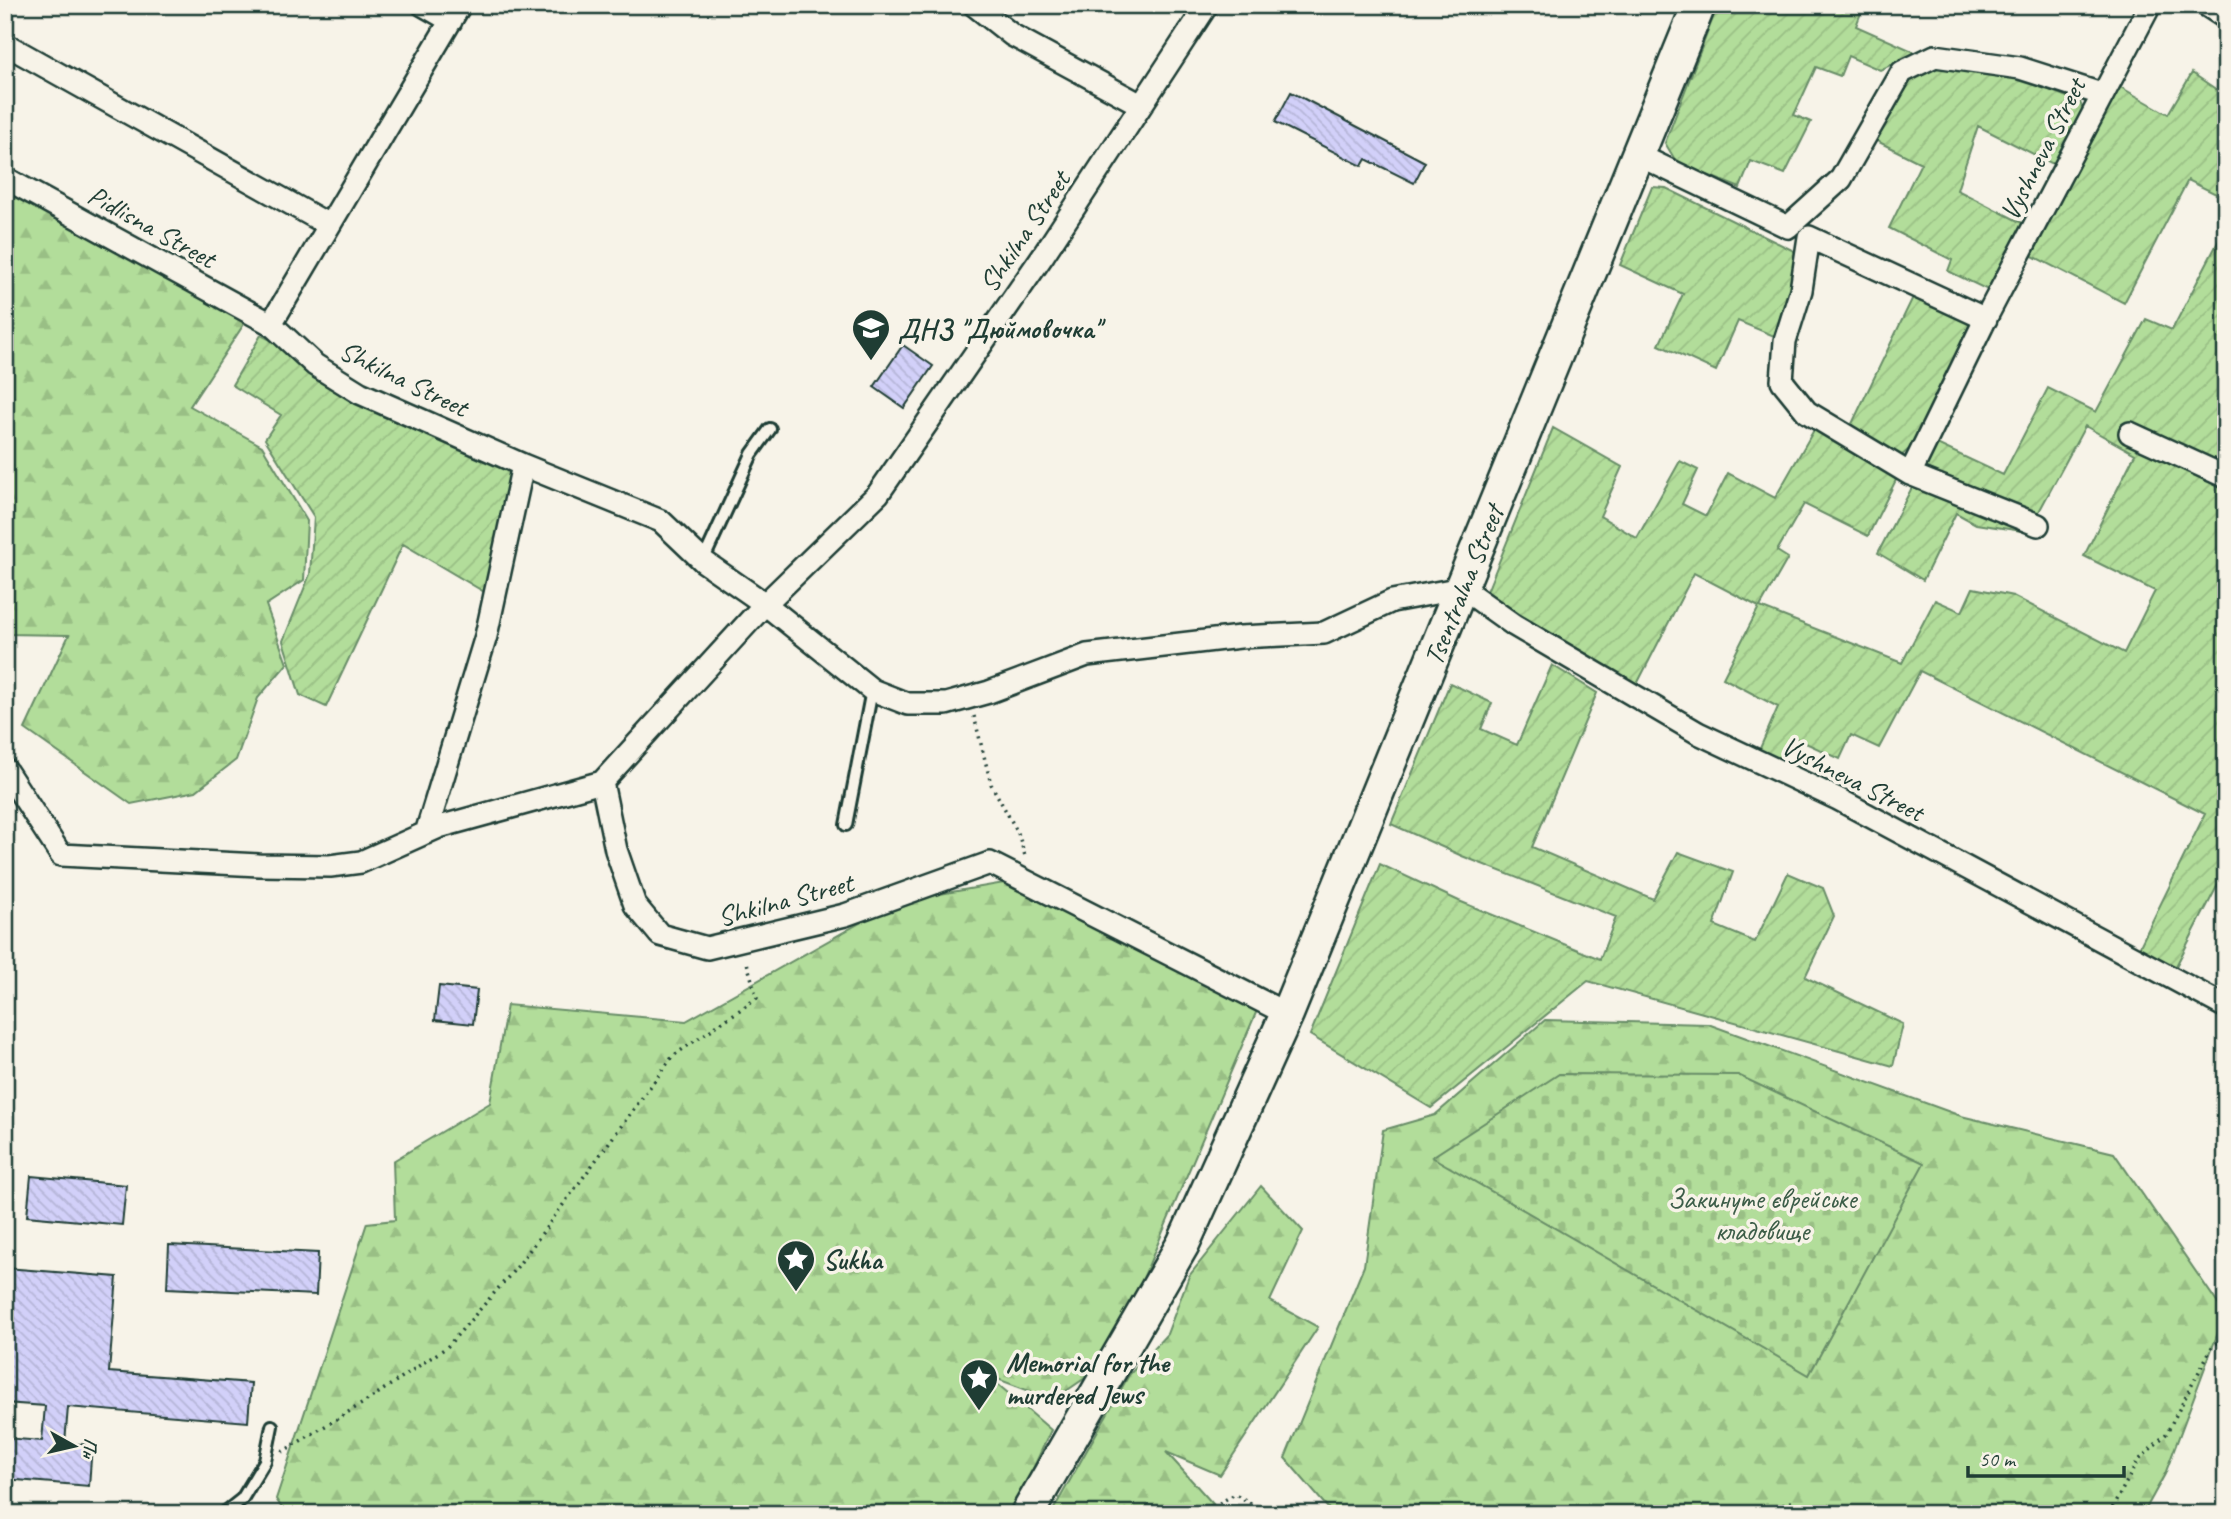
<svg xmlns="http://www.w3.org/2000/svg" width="2231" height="1519" font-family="Caveat,sans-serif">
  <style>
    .forest { fill: url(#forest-firs); stroke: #688d67; stroke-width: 2 }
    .cemetery { fill: url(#cemetery-stones); stroke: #688d67; stroke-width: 2 }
    .garden { fill: url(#garden-furrows); stroke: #688d67; stroke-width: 2 }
    .building { fill: url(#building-back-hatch); stroke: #1f3d34; stroke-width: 2 }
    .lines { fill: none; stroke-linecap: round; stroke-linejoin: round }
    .lane-casing { stroke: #1f3d34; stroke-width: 16 }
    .street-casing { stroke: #1f3d34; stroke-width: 26 }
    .secondary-casing { stroke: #1f3d34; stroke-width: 37 }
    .path { stroke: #1f3d34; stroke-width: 3.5; stroke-dasharray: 2 5; stroke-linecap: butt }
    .lane { stroke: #f7f3e8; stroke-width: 10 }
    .street { stroke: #f7f3e8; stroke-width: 21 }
    .secondary { stroke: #f7f3e8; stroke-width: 32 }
    .labels { text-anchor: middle; stroke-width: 7; stroke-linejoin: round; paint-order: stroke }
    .street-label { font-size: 28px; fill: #1f3d34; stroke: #f7f3e8 }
    .poi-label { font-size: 28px; font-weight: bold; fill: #1f3d34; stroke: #f7f3e8; text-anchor: start }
    .park-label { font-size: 28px; fill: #3c5d48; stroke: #f7f3e8 }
  </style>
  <defs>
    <pattern id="forest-firs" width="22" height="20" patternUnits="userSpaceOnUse" patternTransform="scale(1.75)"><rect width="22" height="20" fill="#b2dd9a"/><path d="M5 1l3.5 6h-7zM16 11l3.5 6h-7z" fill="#99bf85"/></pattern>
    <pattern id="cemetery-stones" width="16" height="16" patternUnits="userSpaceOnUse" patternTransform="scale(1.75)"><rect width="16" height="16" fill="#b2dd9a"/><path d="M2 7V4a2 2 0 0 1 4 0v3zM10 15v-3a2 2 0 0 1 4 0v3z" fill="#99bf85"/></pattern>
    <pattern id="garden-furrows" width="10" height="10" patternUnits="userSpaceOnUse" patternTransform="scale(1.75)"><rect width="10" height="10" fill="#b2dd9a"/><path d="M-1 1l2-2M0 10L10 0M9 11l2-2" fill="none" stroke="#99bf85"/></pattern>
    <pattern id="building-back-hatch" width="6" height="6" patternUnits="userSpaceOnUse" patternTransform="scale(1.75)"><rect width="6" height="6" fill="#d2d0f9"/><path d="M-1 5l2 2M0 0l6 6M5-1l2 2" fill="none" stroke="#b4b4d6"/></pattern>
  </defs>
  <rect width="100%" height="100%" fill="#f7f3e8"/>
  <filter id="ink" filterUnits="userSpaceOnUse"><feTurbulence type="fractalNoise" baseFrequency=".0143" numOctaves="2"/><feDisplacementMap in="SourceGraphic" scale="14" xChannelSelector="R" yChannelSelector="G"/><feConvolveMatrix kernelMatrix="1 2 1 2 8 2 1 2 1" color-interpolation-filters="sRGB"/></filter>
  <g filter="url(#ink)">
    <path class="forest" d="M5 190 246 321 190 406 262 446 307 521 304 580 266 605 287 664 258 698 236 760 196 791 131 804 25 729 69 635 5 634Z
      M1033 878 1261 1001 1107 1363 1053 1400 987 1375 1051 1430 1012 1514H286L276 1499 367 1223 395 1220 393 1161 490 1103 507 1005 686 1021 899 901Z
      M1545 1020 1708 1024 1961 1116 2114 1153 2225 1314 2165 1474 2143 1514H1333L1285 1458 1364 1266 1383 1130 1435 1115Z
      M1261 1186 1303 1231 1270 1301 1318 1327 1220 1475 1166 1452 1213 1504 1191 1514H1051L1129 1375 1167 1334 1189 1276Z"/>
    <path class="cemetery" d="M1559 1074 1738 1075 1924 1163 1809 1375 1432 1157Z"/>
    <path class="garden" d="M1718 5H1864L1856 26 1917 53 1880 70 1848 56 1840 76 1816 67 1794 115 1811 122 1785 174 1751 161 1740 188 1677 163 1665 143Z
      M1944 65 2008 74 2080 102 2084 113 2057 166 1978 126 1957 190 2026 225 1992 292 1948 271 1952 260 1889 228 1921 163 1873 139 1912 72Z
      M2192 73 2226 96V199L2188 180 2124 303 2025 252 2115 84 2168 114Z
      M1652 187 1666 188 1794 251 1799 264 1774 336 1738 321 1716 371 1659 345 1683 294 1620 265Z
      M2220 238 2226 241V869L2175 968 2139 948 2205 814 1920 671 1879 748 1851 735 1840 759 1795 738 1781 764 1758 753 1778 707 1723 678 1759 607 1694 573 1634 690 1486 594 1553 428 1622 467 1600 516 1637 538 1680 461 1698 470 1682 504 1706 516 1728 473 1775 498 1815 428 1898 476 1868 536 1804 504 1777 551 1788 558 1760 607 1902 663 1935 600 1962 612 1973 588 2013 596 2124 653 2155 591 2084 556 2135 454 2085 426 2028 532 1976 524 1956 513 1923 580 1878 553 1935 443 2003 475 2048 388 2096 412 2146 319 2172 330Z
      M1914 295 1976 326 1917 442 1900 457 1848 432Z
      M261 335 287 348 348 399 510 467 514 475 486 593 403 544 326 707 300 695 283 641 310 574 314 517 265 439 281 415 232 385Z
      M1552 665 1597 693 1532 847 1653 899 1678 852 1733 872 1714 925 1755 942 1788 873 1823 888 1834 916 1805 977 1903 1024 1893 1066 1588 981 1431 1108 1310 1035 1380 864 1459 901 1600 959 1616 917 1462 856 1391 824 1450 683 1492 703 1481 729 1517 745Z"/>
    <path class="building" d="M1291 92 1425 162 1414 183 1366 159 1362 166 1275 122Z
      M903 345 933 366 904 408 874 387Z
      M439 986 477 990 473 1024 435 1020Z
      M31 1176 126 1185 122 1225 27 1216Z
      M169 1245 318 1253 316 1295 167 1288Z
      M6 1268 117 1277 109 1372 251 1383 248 1422 68 1407 65 1443 92 1445 89 1486 5 1479V1438L42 1441 45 1406 5 1403Z"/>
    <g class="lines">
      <defs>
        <path id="lane" d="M703 561 752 454 770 429
          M846 825 872 690
          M223 1514 242 1499 265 1461 272 1426"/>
        <path id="street" d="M423 5 451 21
          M974 5 1012 35 1141 105
          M2206 5 2226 18
          M5 44 329 225
          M1638 155 1788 227 1841 179 1902 72 1935 56 2020 68 2101 94
          M5 178 271 324 315 365 360 393 523 465 661 521 703 561 765 604 872 690 908 704H946L989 692 1087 655 1240 637 1324 633 1392 601 1462 588 1514 625 1698 733 1838 799 2226 1007
          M1986 319 1809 237 1801 290 1785 341 1782 381 1807 412 1910 474 2038 525
          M271 324 460 5
          M2130 433 2226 477
          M1910 474 1989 312 2150 5
          M5 769 61 855 259 865 330 866 361 862 439 827 602 782
          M602 782 765 604 878 494 1044 254 1207 5
          M602 782 616 850 635 905 660 935 707 948 845 915 990 863 1287 1014
          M426 833 486 636 523 465"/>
        <path id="secondary" d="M1027 1514 1183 1244 1287 1014 1699 5"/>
      </defs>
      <use href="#lane" class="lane-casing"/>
      <use href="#street" class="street-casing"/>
      <use href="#secondary" class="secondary-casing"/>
      <path class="path" d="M974 716 991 784 1018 833 1026 859
        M282 1452 365 1402 447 1347 517 1267 673 1056 757 998 746 959
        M1201 1514 1235 1494 1270 1514
        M1764 1514 1790 1502 1810 1514
        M2109 1514 2138 1461 2166 1434 2212 1347 2226 1337"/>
      <use href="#lane" class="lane"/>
      <use href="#street" class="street"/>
      <use href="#secondary" class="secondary"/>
    </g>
  </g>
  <defs>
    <symbol id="school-pin" viewBox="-11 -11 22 30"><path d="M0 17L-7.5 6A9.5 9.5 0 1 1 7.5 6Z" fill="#1f3d34" stroke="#f7f3e8"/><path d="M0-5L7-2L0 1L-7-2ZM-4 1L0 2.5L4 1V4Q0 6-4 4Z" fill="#fff"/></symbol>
    <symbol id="sight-pin" viewBox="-11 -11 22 30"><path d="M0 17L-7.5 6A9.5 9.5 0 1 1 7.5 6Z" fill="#1f3d34" stroke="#f7f3e8"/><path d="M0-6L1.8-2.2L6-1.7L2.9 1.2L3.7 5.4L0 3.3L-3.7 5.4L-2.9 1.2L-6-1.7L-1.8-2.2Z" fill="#fff"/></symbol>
  </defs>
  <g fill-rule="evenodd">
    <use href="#school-pin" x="849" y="306" width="44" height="60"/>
    <use href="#sight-pin" x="774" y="1237" width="44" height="60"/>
    <use href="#sight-pin" x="957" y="1356" width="44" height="60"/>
  </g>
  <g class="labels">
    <g class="street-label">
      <text transform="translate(2042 149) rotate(-63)" y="10">Vyshneva Street</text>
      <text transform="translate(152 226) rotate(29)" y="10">Pidlisna Street</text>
      <text transform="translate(1024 231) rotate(-56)" y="10">Shkilna Street</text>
      <text transform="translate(404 378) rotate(26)" y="10">Shkilna Street</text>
      <text transform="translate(1463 585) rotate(-68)" y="10">Tsentralna Street</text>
      <text transform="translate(1853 778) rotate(27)" y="10">Vyshneva Street</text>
      <text transform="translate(785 899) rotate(-15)" y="10">Shkilna Street</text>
    </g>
    <g class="poi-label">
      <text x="898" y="338">ДНЗ "Дюймовочка"</text>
      <text x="823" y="1269">Sukha</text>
      <text x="1006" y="1372">Memorial for the<tspan x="1006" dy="32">murdered Jews</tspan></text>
    </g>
    <g class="park-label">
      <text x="1762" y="1208">Закинуте єврейське<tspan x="1762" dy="32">кладовище</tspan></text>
    </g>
  </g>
  <rect width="2231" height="1519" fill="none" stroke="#f7f3e8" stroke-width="28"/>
  <rect x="14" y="14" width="2203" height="1491" fill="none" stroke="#1f3d34" stroke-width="2.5" filter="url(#ink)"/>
  <g transform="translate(74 1446) rotate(98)" stroke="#f7f3e8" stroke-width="5" paint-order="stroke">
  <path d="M0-5L12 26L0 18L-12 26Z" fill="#1f3d34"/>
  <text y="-10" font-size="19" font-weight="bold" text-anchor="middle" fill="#1f3d34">Пн</text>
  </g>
  <path d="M1968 1466v10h156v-10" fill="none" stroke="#1f3d34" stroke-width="3.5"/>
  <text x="1979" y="1466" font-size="21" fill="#1f3d34" stroke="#f7f3e8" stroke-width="5" paint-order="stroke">50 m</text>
</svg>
